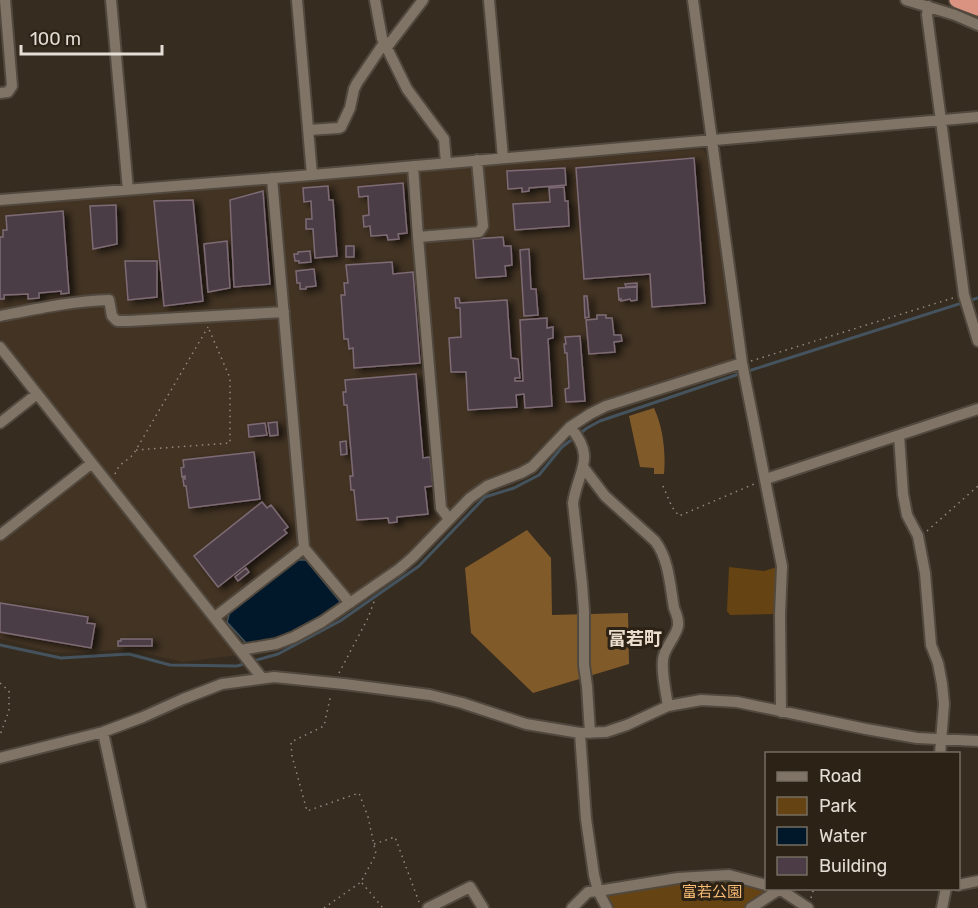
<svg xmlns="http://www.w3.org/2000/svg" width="978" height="908" font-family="Rubik,'Noto Sans JP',sans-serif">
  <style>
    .built { fill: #423323 }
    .green { fill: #664313 }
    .forest { fill: #815a2a }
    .water { fill: #00182a; stroke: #44535d; stroke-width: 1.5 }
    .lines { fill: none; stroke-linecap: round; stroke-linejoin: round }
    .stream { stroke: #44535d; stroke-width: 3 }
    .building { fill: #4c3c45; stroke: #7d6b75; stroke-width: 1.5; filter: url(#shadow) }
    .minor-casing { stroke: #51483e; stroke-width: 14 }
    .highway-casing { stroke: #51483e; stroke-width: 18 }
    .path { stroke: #938b81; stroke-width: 1.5; stroke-dasharray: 1.5 4.5; stroke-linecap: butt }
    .minor { stroke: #807466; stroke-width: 10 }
    .highway { stroke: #da9381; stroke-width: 15 }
    .labels { text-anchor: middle; stroke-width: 6; stroke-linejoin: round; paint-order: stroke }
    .park-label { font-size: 15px; fill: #f8bb74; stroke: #2c2216 }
    .quarter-label { font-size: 18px; font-weight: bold; fill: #ecdece; stroke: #2c2216 }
  </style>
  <defs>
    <filter id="shadow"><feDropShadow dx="5.5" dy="3" stdDeviation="3" flood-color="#0009"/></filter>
  </defs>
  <rect width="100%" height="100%" fill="#362c20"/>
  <path class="built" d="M700 149 704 150 707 157 735 350 731 360 613 398 585 410 569 420 521 467 468 493 412 550 396 564 355 591 342 604 247 645 226 623 108 475 0 339V205Z
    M90 470 91 471 240 655 182 662 127 649 76 653 52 652 0 639V540Z"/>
  <path class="green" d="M729 567 764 571 777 567 775 614 730 615 727 611Z
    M729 875 766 888H778L751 908H607L598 891Z"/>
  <path class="forest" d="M654 408C663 427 666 453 664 474H654V468L640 467 629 416Z
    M527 530 551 558 552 615 628 613 629 664 533 693 471 633 465 568Z"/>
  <path class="water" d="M297 560H306L342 604 319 620 275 641 247 644 227 622 229 615 227 614Z"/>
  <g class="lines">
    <path class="stream" d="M0 645 61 658 129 654 170 665 237 666 247 663
      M253 661 278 654 340 621 419 566 485 497 514 488 539 475 562 447 587 428 600 421 739 374 978 298"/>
  </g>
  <path class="building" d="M694 158 705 303 652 307 650 274 584 279 576 168Z
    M565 168 566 185 529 188V191L522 192V188L508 189 507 171Z
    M403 183 407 233 398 234 399 239 388 240 387 235 371 236 370 226 364 227 363 216 369 215 368 196 359 197 358 187Z
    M328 186 329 200H333L337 256 315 258 313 229H306V219H312L311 201 304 202 303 188Z
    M564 187 565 201H568L569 226 515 230 513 204 550 202 549 188Z
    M263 191 270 284 234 287 230 200Z
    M193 200 203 301 164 306 154 201Z
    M116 205 117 244 93 249 90 206Z
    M63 211 69 293 61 294V291L39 293V298L28 299V294L4 295V299H0V237H3V230H7L6 216Z
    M503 237 504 246H511L512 265 505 266 506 276 476 278 473 239Z
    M227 241 230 288 208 292 204 244Z
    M346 246H354V257H346Z
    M529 249 531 289H536L538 315 524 316 520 250Z
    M310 251 311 262 299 263V261H295L294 254H298V252Z
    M125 261H157V297L128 300Z
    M392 262 393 274 413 272 420 363 354 368 353 348 349 349 348 339H344L341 295H345L344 283H348L346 265Z
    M314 269 316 286 306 287V289H300V283H297L296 271Z
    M637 283V286L626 287 625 284Z
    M637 287V300L631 301 630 299 621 301V299L619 300 618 288Z
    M584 296H587L589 317 585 318Z
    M455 298H459L460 303 507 300 511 358 518 359 520 378H515V381H523L520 320 547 318V328L553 327V338L548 339 552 406 525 408 524 394 516 395 517 407 468 410 466 372H451L449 338 461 337 460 308H456Z
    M597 315H606V318H612L614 335H621L622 341 614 342 615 352 589 354 586 320 597 319Z
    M580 336 585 401 566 402 565 389 569 388 567 353H565L564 344H566L565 337Z
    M416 374 423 458 430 457 433 486 425 487 428 514 397 517V522L389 523 388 518 357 520 354 490H351L350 476H353L347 405H344L343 392H346L345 380Z
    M277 422 278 435 270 436 268 423Z
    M265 423 267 435 249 437 248 425Z
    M346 441 347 454 341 455 340 442Z
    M254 452 260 499 189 508 186 486H184L183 479H185V476L182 477 181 468 184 467 183 460Z
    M262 502 267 508 271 505 288 527 284 530 287 533 218 587 194 556Z
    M246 568 249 572 238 581 235 577Z
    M0 603 88 617 87 623 95 624 91 648 0 632Z
    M121 639H152V646H118V641H121Z"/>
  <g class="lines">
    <defs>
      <path id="minor" d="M111 0 128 190
        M297 0 312 175
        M375 0 382 38 407 89 444 139 446 163
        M489 0 503 158
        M693 0 742 363 782 566 780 615 781 712
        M906 0 955 15 978 25
        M928 6 927 15 964 295 978 341
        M387 47 423 0
        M0 93 8 92 12 86 5 0
        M308 130 339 128 341 127 350 108 354 89 357 83 384 43
        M413 166 418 237 441 508 449 519
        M272 178 304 548 350 603
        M0 200 312 175 978 117
        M418 237 479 232 483 226 477 160
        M0 316C36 309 72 301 109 300L112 316 117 321H129L284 312
        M0 347 262 678
        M0 423 37 394
        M570 427C597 458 578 470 573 503L582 584 584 611V665L587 686 590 733
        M899 435 903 494 907 515 918 536 925 573 931 645 938 663 942 684 944 704 940 754
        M583 467 605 496 655 541C669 559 670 586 674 608 676 613 679 619 678 626 676 636 667 645 664 655 660 666 666 693 668 706
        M766 479 978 409
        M0 535 92 463
        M215 617 304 548
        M241 650 276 644 294 637 322 622 399 569 413 557 470 498 487 486 521 473 532 467 570 427 590 414 606 406 742 363
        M103 732 141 908
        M580 733 586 819 594 875 598 891 607 908
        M0 758 103 732 143 717 183 699 222 684 274 677 344 684 430 695 462 703 526 724 580 733 606 732 627 725 668 706 701 700 737 702 866 729 917 738 978 741
        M958 885 978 881
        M778 888 808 908
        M428 908 470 887 483 908
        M572 908 588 892 598 891 678 878 729 875 766 885
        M751 908 780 889
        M942 908 946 888"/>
      <path id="highway" d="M957 0 978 8"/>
    </defs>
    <use href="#minor" class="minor-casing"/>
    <use href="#highway" class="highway-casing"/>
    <path class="path" d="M751 361 953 298
      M136 450 230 443V378L208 327
      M115 474 119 466 133 455 208 327
      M663 486 672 507 679 516 754 484
      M927 531 978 486
      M339 673 368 618 375 599
      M0 683 9 691V711L0 735
      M374 844 395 837 419 902
      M362 883 383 908
      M811 898 814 888
      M324 908 361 882 376 854 368 817 359 793 307 811 292 756 291 742 324 726 331 694"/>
    <use href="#minor" class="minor"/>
    <use href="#highway" class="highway"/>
  </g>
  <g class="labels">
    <g class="park-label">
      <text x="712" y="897">富若公園</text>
    </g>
    <g class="quarter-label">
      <text x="635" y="645">富若町</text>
    </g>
  </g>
  <rect x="765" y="752" width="195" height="138" fill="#2c2216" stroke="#766d62" stroke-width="1.5"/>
  <rect x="777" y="772" width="30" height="9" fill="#807466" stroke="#766d62" stroke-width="1.5"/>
  <text x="819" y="782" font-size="18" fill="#e4ddd5">Road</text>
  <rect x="777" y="797" width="30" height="18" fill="#664313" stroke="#766d62" stroke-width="1.5"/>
  <text x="819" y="812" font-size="18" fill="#e4ddd5">Park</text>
  <rect x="777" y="827" width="30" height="18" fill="#00182a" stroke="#766d62" stroke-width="1.5"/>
  <text x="819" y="842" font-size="18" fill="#e4ddd5">Water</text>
  <rect x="777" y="857" width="30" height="18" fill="#4c3c45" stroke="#766d62" stroke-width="1.5"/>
  <text x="819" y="872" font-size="18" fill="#e4ddd5">Building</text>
  <path d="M21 45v9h141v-9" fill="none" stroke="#e4ddd5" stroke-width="3"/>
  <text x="30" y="45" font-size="18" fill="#e4ddd5" stroke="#2c2216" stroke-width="4.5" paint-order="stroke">100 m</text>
</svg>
